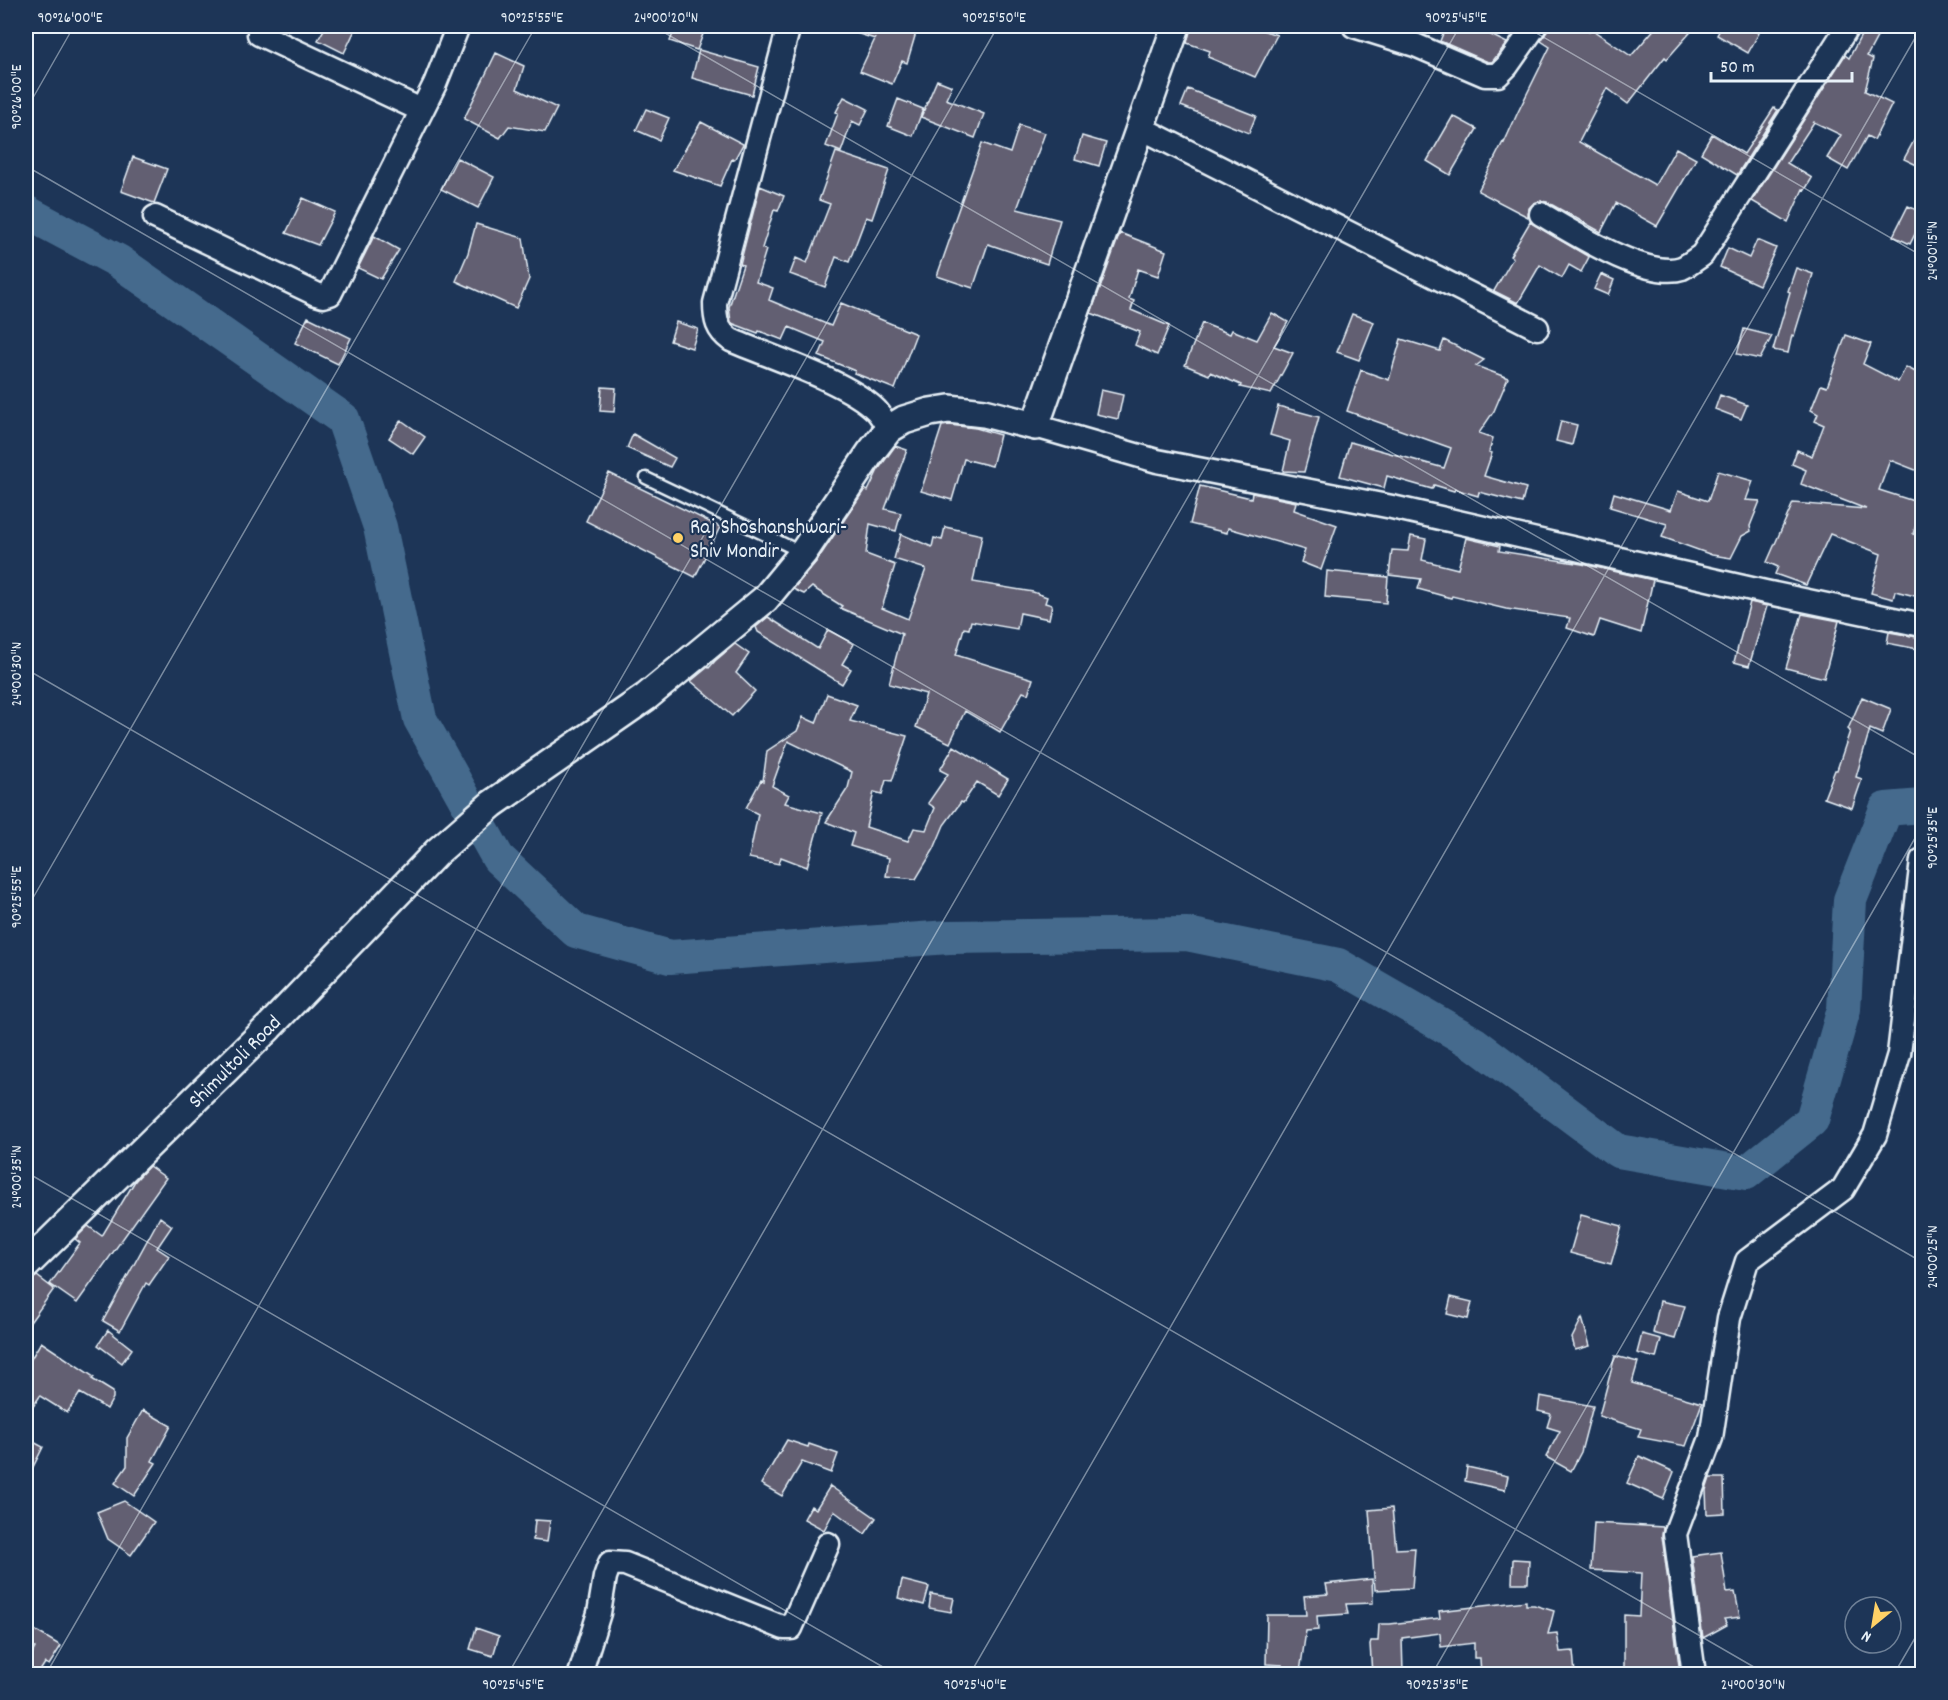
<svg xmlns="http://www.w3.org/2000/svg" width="1948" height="1700" font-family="Dekko,sans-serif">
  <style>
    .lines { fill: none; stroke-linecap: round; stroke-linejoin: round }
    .river { stroke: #456b8d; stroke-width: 34 }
    .building { fill: #625e72; stroke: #e8f1f8; stroke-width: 1.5 }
    .service-casing { stroke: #e8f1f8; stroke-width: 15 }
    .minor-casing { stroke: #e8f1f8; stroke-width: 27 }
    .tertiary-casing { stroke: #e8f1f8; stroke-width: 32 }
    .service { stroke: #1d3557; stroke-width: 10 }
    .minor { stroke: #1d3557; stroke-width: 22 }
    .tertiary { stroke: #1d3557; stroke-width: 27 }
    .ticks { fill: none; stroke: #e8f1f8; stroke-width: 1.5; stroke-opacity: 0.45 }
    .poi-dot { fill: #ffd166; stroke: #1d3557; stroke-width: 2 }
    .labels { text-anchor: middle; stroke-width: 4.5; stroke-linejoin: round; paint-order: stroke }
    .poi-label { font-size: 21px; fill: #e8f1f8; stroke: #1d3557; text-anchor: start }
    .street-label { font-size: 21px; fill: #e8f1f8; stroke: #1d3557 }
    .neatline { fill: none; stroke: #e8f1f8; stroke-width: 2 }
    .ticks-label { font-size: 15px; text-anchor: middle; fill: #e8f1f8 }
  </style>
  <rect width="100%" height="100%" fill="#1d3557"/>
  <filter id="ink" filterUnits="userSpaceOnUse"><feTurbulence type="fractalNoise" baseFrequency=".0167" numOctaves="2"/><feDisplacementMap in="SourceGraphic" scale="12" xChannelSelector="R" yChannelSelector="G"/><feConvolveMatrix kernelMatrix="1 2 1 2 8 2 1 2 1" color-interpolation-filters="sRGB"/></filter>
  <g filter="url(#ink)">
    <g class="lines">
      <path class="river" d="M26 212 118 261 343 419 380 527 420 719 498 858 576 931 670 957 949 937 1187 934 1338 965 1475 1044 1618 1151 1746 1173 1812 1120 1844 1009 1850 900 1886 809 1922 806"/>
    </g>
    <path class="building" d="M326 26H357L344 53 318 40Z
      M676 26H706L697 50 670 41Z
      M844 26H918L907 63 902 61 892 84 860 71 875 39 843 29Z
      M1191 26H1250L1277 35 1255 77 1208 57 1210 51 1187 43Z
      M1446 26H1473L1507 43 1492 62H1488L1440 41Z
      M1548 26H1580L1589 32 1591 29 1631 56 1657 26H1696L1667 59 1665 57 1628 104 1607 88 1579 142 1655 185 1676 148 1696 159 1657 226 1616 203 1601 232 1547 202 1541 201 1534 203 1529 208 1528 217 1478 191 1503 142 1504 143 1518 112 1550 47 1541 41 1546 33Z
      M1722 26H1745L1759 33 1748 53 1717 35Z
      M1866 26H1883L1867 56 1873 59 1865 91 1892 104 1874 140 1867 136 1848 170 1827 158 1841 135 1814 122 1787 163 1812 178 1805 190 1803 189 1788 222 1752 201 1845 55 1849 58Z
      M699 50 759 67 752 95 692 78Z
      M496 53 524 66 517 89 557 108 545 132 509 126 500 138 464 119Z
      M937 80 952 86 946 99 984 114 975 138 921 117Z
      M1188 89 1256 116 1249 133 1181 106Z
      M844 97 868 109 860 125 852 121 841 152 826 146 838 113 836 112Z
      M898 99 923 109 913 136 888 126Z
      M1774 108 1778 110 1737 175 1701 153 1712 134 1744 154Z
      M646 109 669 118 659 140 636 130Z
      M1453 116 1477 129 1450 175 1427 161Z
      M701 122 743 144 734 160 732 159 720 186 673 170Z
      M1923 124V168L1904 159Z
      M1019 125 1045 133 1017 209 1060 220 1047 264 988 244 973 288 937 276 952 233H950L982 143 1010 153Z
      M1082 136 1106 143 1099 166 1075 159Z
      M836 152 889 170 872 219 866 217 849 262 836 257 825 287 790 274 796 258 807 263 830 204 819 200Z
      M133 157 167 169 154 203 121 191Z
      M457 158 494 177 478 208 441 189Z
      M760 186 784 196 778 211 774 210 762 248 766 250 756 282 773 288 769 300 831 326 841 303 916 334 895 389 854 373 855 371 819 356 825 342 789 327 783 340 759 331 758 333 734 324 731 322 729 307 743 265 740 264Z
      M303 198 335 212 318 245 286 233Z
      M1908 206 1923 213V218L1910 244 1893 236Z
      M1530 222 1589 257 1581 272 1569 265 1562 278 1540 265 1518 303 1494 291 1513 258 1510 256Z
      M476 224 523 238 529 279 516 308 456 281 468 253Z
      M1120 233 1166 251 1158 276 1138 269 1129 299 1134 301 1131 310 1169 326 1157 355 1135 345 1140 332 1091 313Z
      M374 236 399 250 381 279 358 268Z
      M1757 240 1776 248 1759 285 1720 267 1728 248 1749 258Z
      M1796 268 1813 274 1794 336 1792 335 1788 353 1773 350 1790 292 1788 291Z
      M1601 274 1614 280 1608 295 1594 289Z
      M1272 313 1288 322 1274 346 1293 353 1271 394 1240 387 1241 385 1210 372 1209 375 1185 365 1202 323 1230 334 1232 330 1257 340Z
      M1352 314 1374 322 1359 360 1337 352Z
      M308 317 351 338 338 364 295 343Z
      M676 322 698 329 692 348 670 341Z
      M1744 329 1772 336 1760 359 1737 354Z
      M1846 335 1871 344 1863 364 1898 382 1906 367 1923 376V473L1890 460 1879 490 1923 504 1913 534 1923 537V598L1895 591 1893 599 1871 593 1881 554 1830 534 1806 585 1775 574 1778 567 1767 562 1793 503 1866 509 1801 484 1806 470 1792 464 1797 450 1812 456 1824 425 1815 421 1818 414 1811 410 1821 385 1827 387Z
      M1401 339 1440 351 1444 340 1484 360 1476 366 1508 378 1494 411 1479 433 1493 438 1489 452 1492 453 1484 476 1526 488 1522 503 1479 492 1478 496 1455 489 1454 491 1434 485 1432 489 1387 476 1384 488 1340 476 1350 442 1444 468 1451 448 1347 411 1361 370 1389 380Z
      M602 387 616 388 614 412 600 411Z
      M1101 390 1123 395 1118 419 1096 414Z
      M1720 395 1747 405 1741 419 1715 409Z
      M1278 406 1319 417 1304 472 1283 471 1290 441 1270 435Z
      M401 420 425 437 413 454 389 438Z
      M1561 421 1577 425 1572 445 1556 441Z
      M949 425 976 428 1000 435 992 466 964 459 952 500 921 491 942 426Z
      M633 434 675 458 670 467 627 448Z
      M895 446 907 450 885 509 901 513 896 531 870 524 866 554 895 565 882 608 908 619 926 569 894 559 901 534 932 547 934 538 942 540 945 527 982 535 973 582 1033 592 1047 597 1045 603 1052 605 1049 619 1020 613 1017 629 971 621 969 629 964 628 956 655 1033 679 1028 694 1023 692 1000 732 965 711 950 743 916 727 926 694 889 684 902 634 840 608 842 606 812 587 804 594 793 589 816 562 865 489 868 491 878 470Z
      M1718 471 1753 481 1746 500 1760 501 1750 526 1751 531 1742 536 1731 558 1712 555 1662 537 1667 524 1610 507 1614 493 1671 510 1678 491 1708 501Z
      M609 473 720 527 695 577 586 521Z
      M1200 486 1251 498 1252 493 1296 502 1294 510 1337 525 1321 570 1301 562 1305 550 1228 528 1227 533 1190 524Z
      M1411 536 1426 539 1422 560 1458 569 1466 538 1500 546 1499 551 1582 564 1653 580 1641 633 1600 620 1594 637 1567 628 1570 618 1506 609 1452 596 1451 598 1418 589 1421 579 1389 575 1392 550 1408 551Z
      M1327 571 1388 577 1386 603 1325 597Z
      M1750 602 1767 606 1749 666 1734 662Z
      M1802 614 1839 621 1824 678 1786 668Z
      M768 617 818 649 828 630 854 644 842 664 851 669 842 684 758 632 756 627Z
      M1889 632 1923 638V650L1887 643Z
      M735 644 749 654 736 673 755 691 732 716 691 681 708 667 709 668 715 661Z
      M827 694 857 705 850 721 907 736 892 781 886 780 882 794 874 792 866 827 908 841 914 828 926 830 935 808 928 803 948 774 940 770 954 746 1008 779 998 795 977 782 963 803 961 802 944 825 934 849 916 879 886 876 889 858 850 846 854 833 826 822 848 788 852 772 788 741 772 786 789 795 785 803 822 813 807 867 781 857 779 864 749 858 758 814 746 808 761 780 763 781 767 751 797 731 803 717 816 723Z
      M1862 697 1891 709 1882 734 1870 729 1856 777 1862 779 1852 808 1824 798 1835 770H1837L1850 731 1848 729Z
      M149 1166 166 1178 77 1303 50 1284 80 1243 75 1239 88 1226 102 1236 135 1181Z
      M1581 1215 1622 1226 1611 1264 1570 1253Z
      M160 1217 172 1226 157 1248 169 1256 149 1285 146 1283 120 1331 103 1321Z
      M37 1276 54 1289 26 1328V1283Z
      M1451 1297 1472 1302 1468 1319 1447 1314Z
      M1660 1301 1685 1306 1675 1339 1653 1333Z
      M1582 1318 1590 1346 1575 1350 1572 1338Z
      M108 1330 132 1349 122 1363 98 1345Z
      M1642 1334 1661 1339 1656 1358 1637 1353Z
      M41 1342 94 1377 92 1379 113 1392V1398L107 1409 80 1393 67 1413 40 1396 26 1417V1367Z
      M1615 1356 1638 1362 1632 1383 1702 1403 1686 1446 1638 1437 1641 1429 1599 1416Z
      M1540 1396 1593 1406 1581 1452 1571 1471 1546 1457 1560 1431 1547 1427 1551 1414 1538 1411Z
      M143 1410 171 1426 152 1461 156 1463 134 1496 115 1483 127 1466V1438Z
      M26 1438 43 1447 26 1481Z
      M787 1440 808 1447 809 1444 838 1454 831 1473 802 1462 782 1496 761 1484Z
      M1639 1456 1674 1472 1663 1499 1627 1483Z
      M1467 1467 1508 1476 1505 1490 1465 1481Z
      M1710 1478H1724L1725 1513 1707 1514 1706 1490Z
      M830 1486 876 1518 865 1534 834 1511 824 1530 804 1519 811 1506 816 1509Z
      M124 1501 154 1522 131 1555 108 1539 97 1512Z
      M1392 1508 1396 1549 1415 1548 1412 1588 1375 1590 1369 1510Z
      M535 1520 550 1521 547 1542 533 1540Z
      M1594 1523 1663 1527 1662 1536 1680 1673 1662 1672V1674H1624V1615L1639 1616 1641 1573 1591 1570Z
      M1721 1552 1727 1593 1735 1592 1740 1617 1724 1619 1727 1625 1703 1638 1692 1556Z
      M1513 1559 1529 1560 1528 1583H1512Z
      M1372 1579 1373 1603 1346 1604 1348 1614 1317 1616 1318 1630 1306 1631 1300 1672 1281 1670 1282 1665 1266 1664 1267 1615H1306L1304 1596 1328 1594 1326 1584Z
      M902 1580 929 1587 924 1605 898 1598Z
      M931 1594 954 1598 951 1612 929 1608Z
      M1526 1601V1605H1534L1554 1611 1548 1634 1557 1633 1560 1652 1573 1651 1575 1674H1481L1480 1658H1474V1643L1441 1647 1440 1633 1402 1638 1403 1673 1372 1674 1370 1644 1371 1641H1378L1379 1624H1390L1440 1618 1439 1611Z
      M26 1625 61 1646 49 1665 45 1663 38 1674 26 1666 35 1648 26 1642Z
      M476 1628 499 1636 493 1656 470 1649Z"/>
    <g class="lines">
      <defs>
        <path id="service" d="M646 478 803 553"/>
        <path id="minor" d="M789 26 715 303C715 320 717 330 731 340 770 357 847 381 876 410 881 415 885 423 889 429
          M1354 26 1415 45 1485 75H1498L1507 66 1535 26
          M259 34 421 110
          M1141 128 1537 328
          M1541 214C1572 232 1647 280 1682 268 1689 265 1696 259 1702 255L1848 26
          M155 217 316 294 323 296 330 294 435 84 458 26
          M1035 426 1157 461 1392 507 1765 592 1922 625
          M580 1674 599 1613 605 1577 610 1563 625 1564 784 1628H791L828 1544
          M1694 1674 1675 1534 1711 1438 1729 1318 1747 1261 1843 1189 1875 1135 1899 1054 1922 860"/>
        <path id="tertiary" d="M26 1265 269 1027 437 852 492 804 646 697 765 599 803 553 871 452 889 429 904 420 930 412 949 409 984 413 1035 426 1176 26"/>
      </defs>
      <use href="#service" class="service-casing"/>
      <use href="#minor" class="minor-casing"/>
      <use href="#tertiary" class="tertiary-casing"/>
      <use href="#service" class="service"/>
      <use href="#minor" class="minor"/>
      <use href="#tertiary" class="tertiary"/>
    </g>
  </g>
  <path class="ticks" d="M653 26 1922 759M1524 26 1922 256M26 110 74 26M26 166 1922 1262M26 669 1766 1674M26 910 536 26M26 1172 895 1674M46 1674 998 26M508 1674 1460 26M970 1674 1922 26M1432 1674 1922 826M1894 1674 1922 1626"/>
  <circle class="poi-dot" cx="678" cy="538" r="6"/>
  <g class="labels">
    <g class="poi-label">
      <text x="690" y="533">Raj Shoshanshwari-<tspan x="690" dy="24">Shiv Mondir</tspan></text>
    </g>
    <g class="street-label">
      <text transform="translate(234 1061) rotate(-45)" y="7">Shimultoli Road</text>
    </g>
  </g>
  <rect width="1948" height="1700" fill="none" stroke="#1d3557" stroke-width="66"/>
  <g transform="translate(1873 1625) rotate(210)"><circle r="28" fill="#1d3557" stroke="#6e8097" stroke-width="1.5"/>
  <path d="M0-4.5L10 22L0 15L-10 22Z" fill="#ffd166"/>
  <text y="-9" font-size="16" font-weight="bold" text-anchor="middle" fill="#e8f1f8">N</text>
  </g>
  <path d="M1711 72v9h141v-9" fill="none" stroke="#e8f1f8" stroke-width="3"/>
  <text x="1720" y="72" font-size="18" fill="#e8f1f8" stroke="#1d3557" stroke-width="4.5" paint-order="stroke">50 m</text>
  <rect x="33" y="33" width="1882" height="1634" class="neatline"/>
  <g class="ticks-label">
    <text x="70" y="22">90°26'00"E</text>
    <text x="532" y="22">90°25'55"E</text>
    <text x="666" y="22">24°00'20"N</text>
    <text x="994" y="22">90°25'50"E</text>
    <text x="1456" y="22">90°25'45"E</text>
    <text transform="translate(16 97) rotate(-90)" y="5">90°26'00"E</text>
    <text transform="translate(1932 251) rotate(-90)" y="5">24°00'15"N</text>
    <text transform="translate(16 674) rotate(-90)" y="5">24°00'30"N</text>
    <text transform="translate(1932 838) rotate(-90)" y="5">90°25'35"E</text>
    <text transform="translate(16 897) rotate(-90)" y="5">90°25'55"E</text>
    <text transform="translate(16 1177) rotate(-90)" y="5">24°00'35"N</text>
    <text transform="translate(1932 1257) rotate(-90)" y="5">24°00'25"N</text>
    <text x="513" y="1689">90°25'45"E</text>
    <text x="975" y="1689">90°25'40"E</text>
    <text x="1437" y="1689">90°25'35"E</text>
    <text x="1753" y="1689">24°00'30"N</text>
  </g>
</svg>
